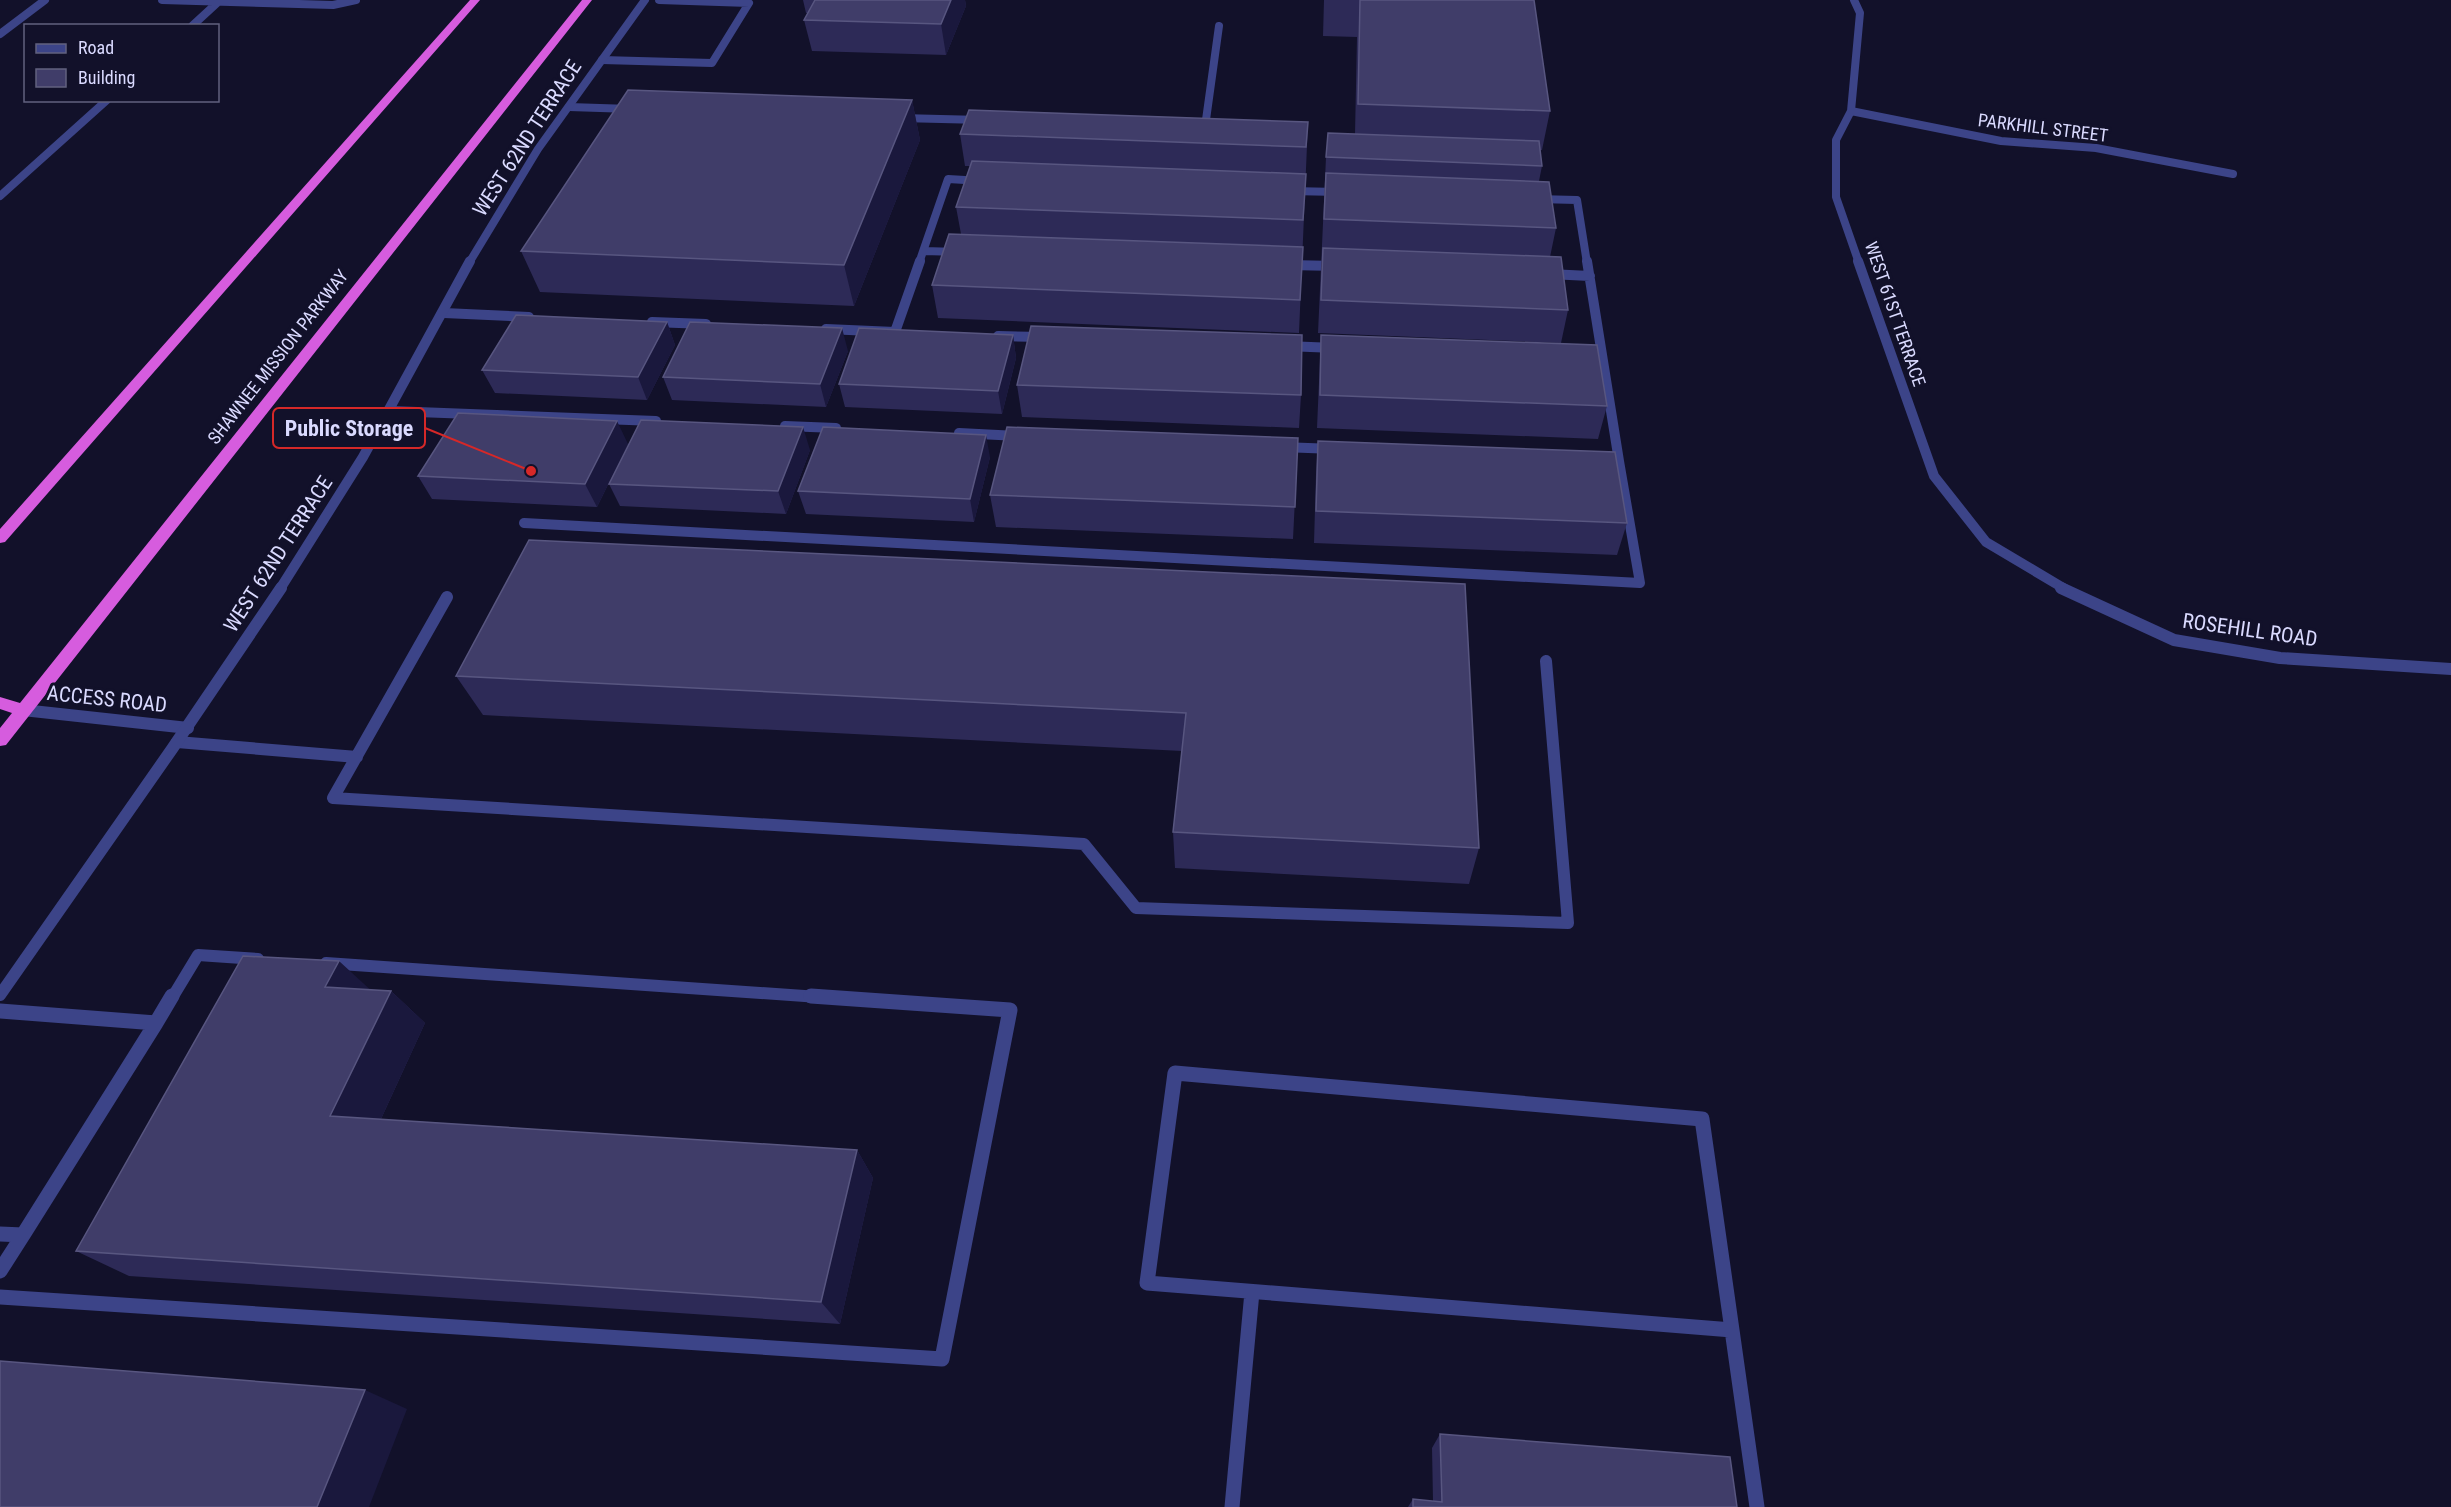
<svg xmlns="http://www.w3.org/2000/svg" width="2451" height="1507" font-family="'Roboto Condensed',sans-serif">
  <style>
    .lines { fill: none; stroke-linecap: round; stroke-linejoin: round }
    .service-far3 { stroke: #3c4488; stroke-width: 8 }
    .service-far2 { stroke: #3c4488; stroke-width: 10 }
    .service-far1 { stroke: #3c4488; stroke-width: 12 }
    .service { stroke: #3c4488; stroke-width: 15 }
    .minor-far2 { stroke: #3c4488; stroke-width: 8 }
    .minor-far1 { stroke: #3c4488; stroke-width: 10 }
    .minor { stroke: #3c4488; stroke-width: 12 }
    .trunk { fill: #d65cde; fill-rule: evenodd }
    .wall { fill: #2d2a57 }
    .shaded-wall { fill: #1a183d }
    .building { fill: #403d69; stroke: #585680; stroke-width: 1.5 }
    .labels { text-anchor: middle; stroke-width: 6; stroke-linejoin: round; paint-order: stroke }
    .far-street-label { font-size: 18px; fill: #dadaff; stroke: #12112a }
    .street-label { font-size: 21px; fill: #dadaff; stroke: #12112a }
    .leader { fill: none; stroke: #d62828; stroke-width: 2 }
    .callout-dot { fill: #d62828; stroke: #12112a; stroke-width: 2 }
    .callout { fill: #12112a; stroke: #d62828; stroke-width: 2 }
    .callout-label { font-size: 22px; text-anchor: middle; font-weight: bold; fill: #dadaff }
  </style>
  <rect width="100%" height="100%" fill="#12112a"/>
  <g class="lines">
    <path class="service-far3" d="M162 0 333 5 356 0
      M192 26 217 3
      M0 34 45 0
      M602 60 712 63 749 3 659 0
      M569 107 631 109
      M900 118 982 120
      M1197 127H1205L1219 26
      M1290 191 1339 192
      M0 196 107 100
      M1536 199 1577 200 1587 263
      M924 251 959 252
      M919 263 948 179 982 181"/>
    <path class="service-far2" d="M1587 261 1619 461
      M1288 265 1337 266
      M1549 274 1590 276
      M444 313 529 317
      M652 322 706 324
      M826 329 895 332 920 261
      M998 336 1044 337
      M1286 346 1335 348
      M391 411 656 421
      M785 426 836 428
      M959 433 1019 436
      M1282 447 1334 449
      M524 523 1640 583 1619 461 1600 460"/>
    <path class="service-far1" d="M447 597 333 798 1084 844 1136 908 1568 923 1546 661
      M23 710 188 728
      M177 742 357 757
      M326 963 833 998
      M172 998 198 955 258 959"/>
    <path class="service" d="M0 1011 156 1023 23 1235 0 1234
      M156 1023 172 996
      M1175 1073 1702 1119 1732 1330 1147 1283Z
      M0 1271 23 1235
      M0 1297 942 1359 1010 1010 811 996
      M1732 1330 1757 1507
      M1232 1507 1252 1292"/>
    <path class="minor-far2" d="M1854 0 1860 13 1851 111 1836 140V197L1859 263
      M1851 111 2001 141 2096 148 2233 174
      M469 263 538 149 645 0"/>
    <path class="minor-far1" d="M1858 261 1934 476 1986 542 2065 589
      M280 589 363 457 470 261"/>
    <path class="minor" d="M2061 588 2174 640 2280 658 2451 669
      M0 995 172 749 281 588"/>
    <path class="trunk" d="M470 0H480L5 542 0 543V529Z
      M582 0H592L6 745 0 746V728L12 713 0 709V697L20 703Z"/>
  </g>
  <path class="wall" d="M803 0H965L966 6 946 55 812 51 804 20 808 13H806Z
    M1324 0H1534L1550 111 1542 150H1540L1542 166 1539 181 1556 228 1550 257 1568 310 1561 343 1318 333 1326 157 1355 134 1357 37 1323 36Z
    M912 100 920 140 854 306 540 292 521 251Z
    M1308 122 1299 333 938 318 932 285 961 234 956 207 970 166H965L960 134Z
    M667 322 675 345 647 400 495 393 482 370Z
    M1013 335 1016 358 1002 414 845 407 839 384Z
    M1321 335 1607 406 1598 439 1317 428Z
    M848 351 826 407 672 400 663 377Z
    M1017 385 1301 395 1299 428 1022 417Z
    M1298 438 1293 539 996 527 990 495Z
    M1318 441 1627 523 1617 555 1314 543 1316 474Z
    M628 444 597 507 432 499 418 476Z
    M810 450 786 514 620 506 609 484Z
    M990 457 974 522 806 514 798 491Z
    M1465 584 1479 848 1469 884 1175 868 1173 832 1182 751 483 715 456 676Z
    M370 990 391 991 425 1023 381 1119 857 1150 873 1178 840 1324 129 1276 76 1251Z
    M1440 1434 1737 1507H1408L1413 1499 1433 1501 1432 1448Z"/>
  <path class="shaded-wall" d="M951 0H965L966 6 946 55 941 24Z
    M912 100 920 140 854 306 844 265Z
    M667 322 675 345 647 400 638 377Z
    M842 328 848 351 826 407 820 384Z
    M1013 335 1016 358 1002 414 998 391Z
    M617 421 628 444 597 507 585 484Z
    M803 427 810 450 786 514 778 491Z
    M986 435 990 457 974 522 970 499Z
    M339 961 375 994 325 987Z
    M391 991 425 1023 369 1145 330 1116Z
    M857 1150 873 1178 840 1324 821 1302Z
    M365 1390 407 1409 369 1507H317Z"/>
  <path class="building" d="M815 0H951L941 24 804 20Z
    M1360 0H1534L1550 111 1358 104Z
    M628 90 912 100 844 265 521 251Z
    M969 110 1308 122 1306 147 960 134Z
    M1328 133 1539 141 1542 166 1326 157Z
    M972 161 1306 174 1303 220 956 207Z
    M1326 173 1549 182 1556 228 1324 219Z
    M949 234 1303 247 1300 300 932 285Z
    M1323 248 1561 257 1568 310 1321 300Z
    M516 315 667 322 638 377 482 370Z
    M690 322 842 328 820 384 663 377Z
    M1031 326 1302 335 1301 395 1017 385Z
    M859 328 1013 335 998 391 839 384Z
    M1321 335 1597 345 1607 406 1320 395Z
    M458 413 617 421 585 484 418 476Z
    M641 420 803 427 778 491 609 484Z
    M823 427 986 435 970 499 798 491Z
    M1007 427 1298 438 1295 507 990 495Z
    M1318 441 1615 452 1627 523 1316 511Z
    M529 540 1465 584 1479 848 1173 832 1186 713 456 676Z
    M243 956 339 961 325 987 391 991 330 1116 857 1150 821 1302 76 1251Z
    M0 1361 365 1390 317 1507H0Z
    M1440 1434 1730 1457 1737 1507H1413V1499L1442 1502Z"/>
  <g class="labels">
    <g class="far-street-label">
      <text transform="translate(2043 128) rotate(7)" y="6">PARKHILL STREET</text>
      <text transform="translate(1895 314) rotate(71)" y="6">WEST 61ST TERRACE</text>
      <text transform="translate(278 357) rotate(-52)" y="6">SHAWNEE MISSION PARKWAY</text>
    </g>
    <g class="street-label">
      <text transform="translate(527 138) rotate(-57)" y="7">WEST 62ND TERRACE</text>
      <text transform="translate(278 554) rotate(-57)" y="7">WEST 62ND TERRACE</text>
      <text transform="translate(2250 630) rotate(8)" y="7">ROSEHILL ROAD</text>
      <text transform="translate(107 699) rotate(6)" y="7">ACCESS ROAD</text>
    </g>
  </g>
  <path class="leader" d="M531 471L425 428"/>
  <circle class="callout-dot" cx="531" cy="471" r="6"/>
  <rect class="callout" x="273" y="408" width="152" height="40" rx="6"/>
  <g class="callout-label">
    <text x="349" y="436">Public Storage</text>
  </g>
  <rect x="24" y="24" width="195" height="78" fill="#12112a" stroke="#62617f" stroke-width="1.5"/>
  <rect x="36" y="44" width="30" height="9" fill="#3c4488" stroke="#62617f" stroke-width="1.5"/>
  <text x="78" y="54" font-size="18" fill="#dadaff">Road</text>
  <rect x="36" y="69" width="30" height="18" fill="#403d69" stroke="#62617f" stroke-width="1.5"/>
  <text x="78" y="84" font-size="18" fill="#dadaff">Building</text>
</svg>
